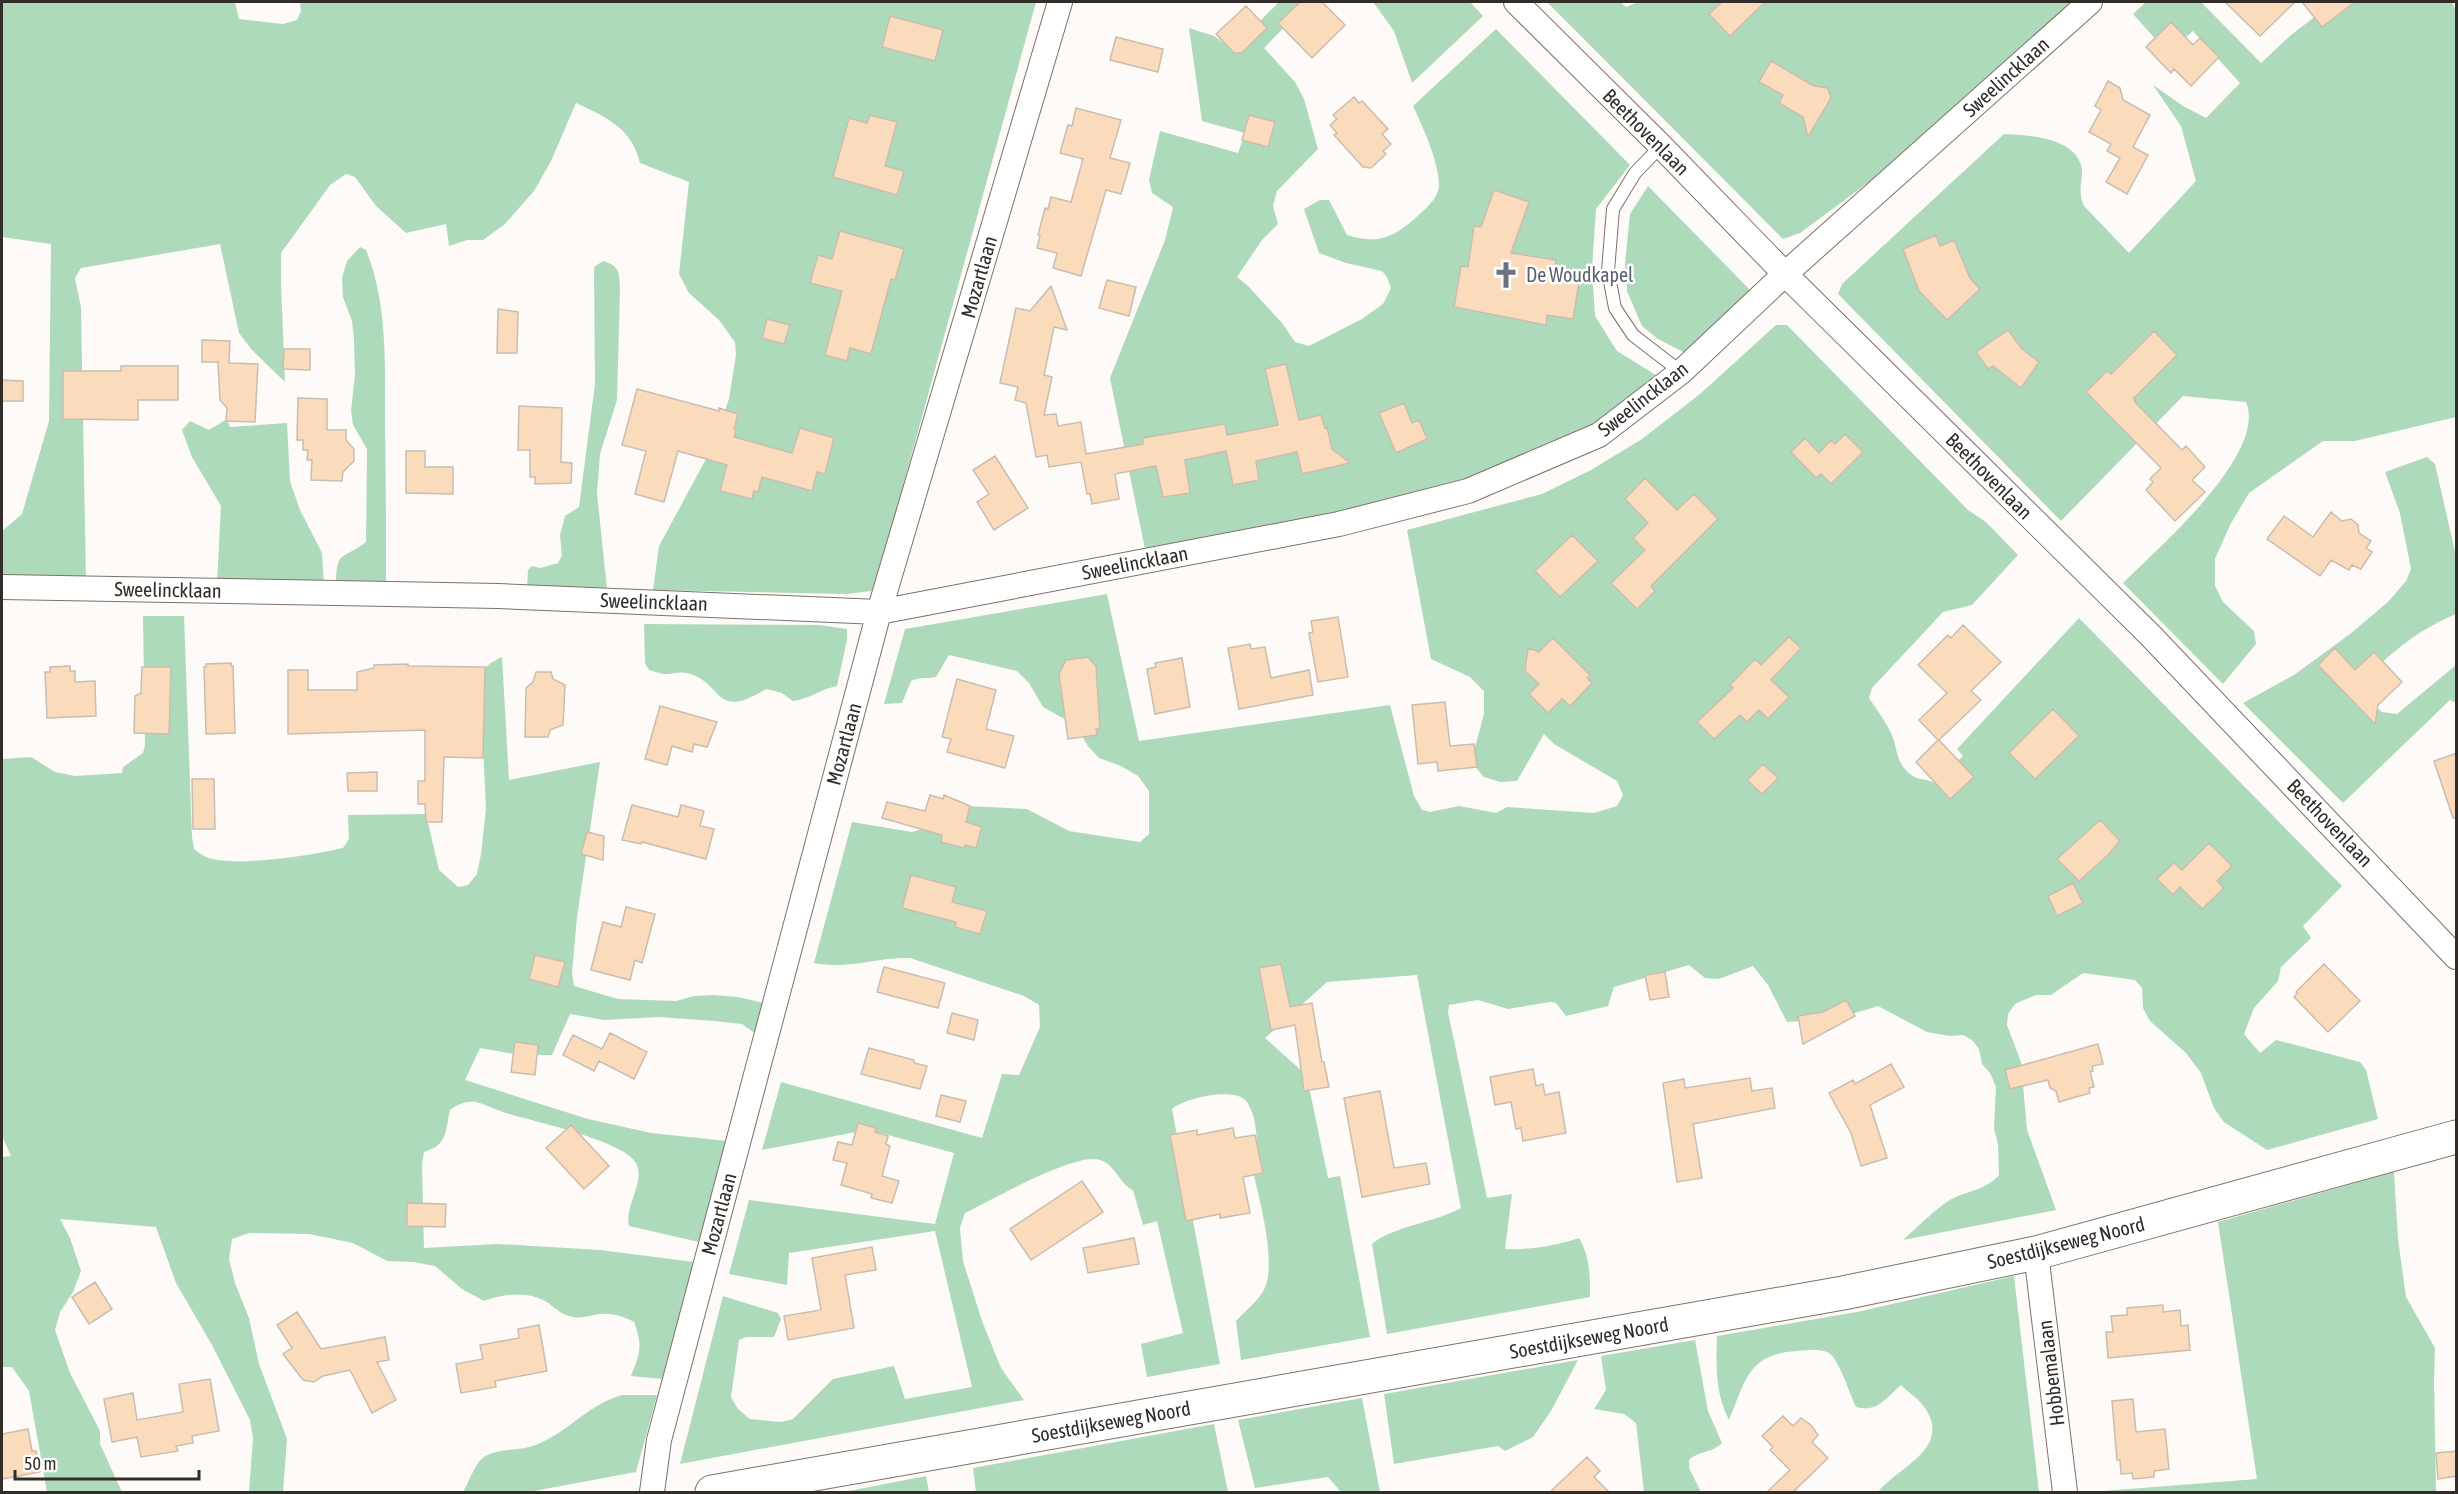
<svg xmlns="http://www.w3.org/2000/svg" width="2458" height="1494" font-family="'Asap Condensed',sans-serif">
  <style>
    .green { fill: #aedabc }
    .building { fill: #fadcbc; stroke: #cabdb0; stroke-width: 1.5 }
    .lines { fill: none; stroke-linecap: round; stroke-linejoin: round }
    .service-casing { stroke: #7f7067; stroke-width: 14 }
    .minor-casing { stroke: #7f7067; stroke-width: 26 }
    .secondary-casing { stroke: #7f7067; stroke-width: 35 }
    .service { stroke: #fff; stroke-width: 12 }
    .minor { stroke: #fff; stroke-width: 24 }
    .secondary { stroke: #fff; stroke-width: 33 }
    .labels { text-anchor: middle; stroke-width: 5; stroke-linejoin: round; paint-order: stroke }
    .street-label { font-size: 20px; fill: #332d29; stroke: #fff }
    .worship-label { font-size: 20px; fill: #5b616d; stroke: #fff; text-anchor: start }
  </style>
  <rect width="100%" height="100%" fill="#fdfaf7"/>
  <path class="green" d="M2 2H235L239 19 283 24 297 20 301 11 300 2H1036L875 588 872 591 846 594 653 590 659 546 713 446 729 399 736 355 735 342 719 320 689 293 679 274 689 182 640 163C632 128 606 117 576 103L551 161 534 191 505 224 483 240H467L449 246 446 224 406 233 376 206 355 177 346 174 330 185 281 253V285L285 382 251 349 239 333 220 244 81 268 75 278 81 308 86 582 2 580V531L22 514 49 421 51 244 2 237Z
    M1279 2H1309L1264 48 1295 82 1304 99 1318 149 1277 191 1273 206 1278 224 1262 240 1237 277 1248 286 1282 323 1295 342 1309 346 1362 319 1383 304 1391 288 1387 277 1382 271 1346 263 1319 253 1304 209 1320 200H1329L1347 235C1382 246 1397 235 1422 212 1429 206 1439 195 1439 186 1439 161 1423 128 1413 106L1496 29 1630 165 1596 209 1592 269 1595 316 1617 351 1659 377 1603 423 1487 471 1406 499 1145 549 1110 378 1165 240 1173 207 1152 193 1149 180 1160 131 1238 153 1245 133 1202 121 1189 28 1214 36 1232 49Z
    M1373 2H1470L1483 16 1412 83 1394 31Z
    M1547 2H1620L1626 7 1638 2H2073L1869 182 1800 233 1783 239Z
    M2146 2H2201L2261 63 2291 35 2325 9 2319 2H2452L2456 12V417L2355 441H2323L2249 493 2230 525 2215 559V586L2223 602 2254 631 2256 644 2223 684 2123 583C2157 549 2268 454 2246 402L2183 396 2061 521 1838 294 1842 284 2004 134C2027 135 2073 137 2081 165 2085 177 2076 189 2084 206L2129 253 2196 181 2181 126 2153 85 2183 106 2206 118 2240 83 2193 31 2168 53 2133 14Z
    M1648 186 1753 293 1687 354 1658 339 1642 326 1627 291 1625 263 1630 214Z
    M360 247 366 250C388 304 385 368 385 426 386 479 386 532 386 586L336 585C337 549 341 561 366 542L367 449 353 425 351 411 355 375 354 339 352 321 343 297 342 278 347 261Z
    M603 261C620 266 619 272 620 288L617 400 600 454 597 493 607 589 527 588 528 570 532 566 540 568 558 563 562 556 560 535 565 516 579 507 595 384 594 267Z
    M1776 325H1787L1968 510 1986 522 2018 555 1972 605 1943 612 1872 688 1869 698C1877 710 1886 722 1892 735 1898 751 1896 765 1913 776 1919 780 1927 779 1935 783L1963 756 1957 749 2079 618 2342 886 2303 926 2311 938 2281 967 2278 981 2254 1008 2244 1034 2260 1053 2276 1040 2360 1062 2366 1070 2378 1119 2267 1150 2224 1122 2214 1108 2201 1073 2186 1053 2150 1021 2143 1008 2142 988 2135 980 2083 973 2051 995H2036L2015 1004 2008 1014 2007 1025 2021 1062 2027 1130 2056 1210 1903 1240C1916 1229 1940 1204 1954 1198 1970 1190 1986 1190 1999 1175L1998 1144 1994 1129 1996 1087 1990 1073 1982 1064 1979 1049 1972 1040 1963 1035 1950 1036 1927 1032 1878 1006C1848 1017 1819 1020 1787 1022L1768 985 1753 966 1719 979 1705 978 1689 965 1614 987 1608 1006 1566 1016 1556 1003 1550 1002 1508 1009 1478 1000 1449 1005 1448 1012 1487 1198 1512 1194 1505 1249C1532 1250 1554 1246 1579 1238 1590 1257 1590 1275 1590 1297L1387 1334 1372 1244C1391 1227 1436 1222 1461 1208L1417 975 1327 982 1265 1038 1303 1072 1309 1087 1328 1178 1340 1176 1370 1337 1241 1360 1236 1321C1246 1310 1262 1298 1266 1285 1276 1255 1257 1190 1250 1159L1257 1152C1257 1136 1256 1115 1247 1102 1236 1086 1184 1098 1172 1109L1220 1364 1147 1377 1141 1344 1183 1333 1157 1221 1143 1225 1133 1190C1120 1185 1116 1165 1100 1160 1075 1152 990 1201 965 1213L960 1228 963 1261 982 1321 1001 1368 1024 1400 680 1464 723 1296 778 1313 781 1319 774 1337H746L739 1340 731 1397 738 1409 750 1419 781 1422 793 1419 833 1379 894 1366 905 1399 972 1387 935 1231 789 1253 787 1285 729 1274 749 1200 935 1224 954 1153 877 1132H856L762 1150 781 1082 982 1138 1002 1074 1019 1075 1040 1027 1039 1005 1024 996 910 958C876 957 848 970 814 963L852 822 912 832 924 828 967 806 1027 809 1069 831 1140 842 1149 834V791L1138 776 1121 766 1099 758 1088 746 1075 725 1043 707 1029 683 1017 671 949 655 936 677C927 679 918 677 911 681L902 703 884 704 905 629 1107 594 1139 741 1390 705 1414 796 1422 810 1430 812 1459 806 1496 813 1507 807 1594 813 1617 806 1623 795 1617 781 1554 744 1544 734 1517 781 1500 782 1484 777 1477 769 1473 755 1484 714V691L1470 677 1431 659 1407 530 1542 494 1591 470 1642 439 1700 394Z
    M227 419 230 427 287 423 290 481 300 510 322 553 324 585 217 583 221 506 192 457 182 430 190 421 209 430Z
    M2427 457 2435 464 2456 556V614C2408 634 2385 660 2347 695L2364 713 2374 705 2382 712 2397 714 2456 665V703L2450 700 2343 803 2243 703 2294 675 2350 634 2388 602 2406 581 2411 569 2400 513 2385 472Z
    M143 616H184L192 837 194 849C198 852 202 855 206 857 234 868 313 855 343 848L349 839 348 815 426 814 439 870 458 887 468 885 477 874 481 854 486 809 480 688C482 668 484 666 502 657L509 780 600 762 577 917 572 973 574 986 618 999 676 1001 694 996 713 995 738 997 764 1003 756 1034 742 1024 714 1021 659 1017 604 1020 570 1014 552 1055H520L480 1048 465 1080 588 1119 651 1133 727 1141 699 1242 629 1226C624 1206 646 1182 636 1163 623 1140 530 1121 503 1112 494 1109 485 1104 476 1102 466 1101 458 1104 450 1110 445 1132 448 1145 424 1152L422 1164 424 1248 498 1244 600 1250 694 1262 662 1379 631 1376C640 1353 643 1346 634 1322 623 1316 612 1313 599 1314 588 1316 577 1320 566 1315 558 1312 551 1304 543 1300 525 1291 502 1294 484 1301L462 1289 435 1266 413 1262 387 1261 353 1243 309 1234 249 1233 232 1239 229 1259 235 1283 249 1318 259 1364 287 1439 283 1492H249L253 1438 250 1420 212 1345 176 1283 156 1227 60 1219 70 1238 81 1271 73 1292 60 1312 55 1330 70 1373 100 1431V1444L122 1492H47L29 1391 12 1367H2V1157L11 1156 2 1136V759L31 757 55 772 75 776 122 773 123 767 143 753 145 745Z
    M644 624 819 625 847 629V640L837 686C821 689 809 699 793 701L782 693 766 689C713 722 724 682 687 673 679 671 670 675 663 674 658 673 653 671 649 670L645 663Z
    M2394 1172 2398 1239 2406 1297 2435 1348 2434 1381 2436 1492H2090L2257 1479 2218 1222Z
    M2014 1276 2039 1492H1878C1899 1466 1952 1449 1925 1408 1919 1399 1908 1392 1901 1385 1886 1398 1877 1413 1856 1407 1850 1395 1839 1359 1829 1353 1820 1348 1807 1350 1797 1351 1748 1354 1746 1380 1729 1420 1715 1392 1716 1367 1717 1336L1857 1312Z
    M1695 1340 1708 1411 1722 1443C1710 1454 1700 1450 1689 1460V1468L1701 1492H1644L1636 1423 1624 1414 1594 1409 1606 1390 1601 1356Z
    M1578 1360 1551 1411 1533 1437 1505 1451 1498 1446 1394 1464 1384 1394Z
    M622 1395H657L636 1472 528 1492H463C469 1482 475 1463 484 1457 499 1447 520 1452 538 1444 569 1431 589 1404 622 1395Z
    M1362 1398 1380 1492H1341L1328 1477 1255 1488 1238 1420Z
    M1214 1424 1228 1492H976L973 1468Z
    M926 1476 929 1492H849V1491Z"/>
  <path class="building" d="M1300 2H1322L1345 25 1312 58 1278 23Z
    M1722 2H1765L1730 36 1709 14Z
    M2225 2H2295L2260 36Z
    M2302 2H2355L2322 27Z
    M1246 6 1267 28 1242 53H1234L1216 34Z
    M890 16 943 30 935 61 882 47Z
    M2171 22 2193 45 2200 38 2219 57 2191 86 2174 69 2171 73 2146 47Z
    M1116 37 1163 49 1158 72 1110 60Z
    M1771 61 1814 86 1828 88 1831 98 1808 137 1803 117 1779 103 1783 95 1759 82Z
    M2108 81 2120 88 2123 100 2150 115 2133 147 2148 155 2127 194 2106 182 2120 158 2107 151 2111 144 2089 132 2101 110 2095 106Z
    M1354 97 1359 103 1362 101 1388 129 1382 134 1391 144 1383 151 1386 154 1371 168 1363 167 1334 135 1337 133 1330 125 1337 119 1333 115Z
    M1076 108 1121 120 1110 158 1130 163 1121 194 1106 190 1081 276 1053 268 1057 253 1037 248 1040 236 1038 235 1045 208 1048 209 1051 197 1071 202 1083 159 1060 153 1068 125 1072 126Z
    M870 115 897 122 885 166 904 171 897 195 833 177 849 118 867 123Z
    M1249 115 1275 122 1268 147 1242 140Z
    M1494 190 1529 202 1511 253 1556 260 1553 277 1579 282 1573 319 1547 315 1546 325 1454 307 1461 266 1468 267 1474 226 1481 227Z
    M840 231 904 249 895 280 891 279 871 354 850 348 847 361 825 355 842 291 810 283 818 255 832 259Z
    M1936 235 1940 246 1954 240 1970 278 1980 289 1947 320 1919 291 1903 249Z
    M1107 280 1136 287 1129 316 1099 308Z
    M1051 286 1067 330 1054 327 1044 375 1052 377 1044 415 1056 414 1058 426 1081 422 1086 454 1143 444V438L1225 424 1227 435 1278 425 1265 369 1286 364 1299 420 1321 415 1325 428 1327 427 1332 449 1350 463 1302 474 1297 452 1256 461 1259 480 1233 485 1226 451 1185 460 1190 493 1163 497 1156 466 1115 474 1119 499 1092 504 1090 494H1087L1081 462 1049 467 1047 455 1036 457 1026 403 1015 400 1018 387 1000 383 1016 308 1030 311Z
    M498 309 518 312 517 353H497Z
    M767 319 790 325 784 344 762 338Z
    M2008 330 2022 349 2039 362 2021 388 1993 366 1988 369 1976 352Z
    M2154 331 2177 355 2134 398 2135 402 2182 450 2186 446 2205 467 2192 480 2205 492 2175 521 2146 490 2153 482 2150 479 2161 468 2086 392 2107 371 2111 374Z
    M202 340 230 341 229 363 258 364 255 422 226 421 227 408 220 400 218 362H202Z
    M284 349H310V370L283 369Z
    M121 366H178V400H138V420L63 419V371H121Z
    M2 380 23 381V401H2Z
    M637 389 719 411V408L738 414 734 429 736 430 734 437 792 453 800 428 834 438 825 474 817 472 812 491 762 477 758 492 754 491 752 499 720 491 727 465 678 451 664 502 635 494 646 451 622 445Z
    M298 398 327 399V430H346V440L354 449V461L343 472 342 481 311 480 312 460H307L308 450H303V440H297Z
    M1404 403 1412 423 1419 420 1427 439 1396 453 1379 413Z
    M519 406 562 408 561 462 572 463 571 483 535 484V477H530V450H518Z
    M1845 434 1863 452 1831 484 1821 474 1816 478 1791 452 1805 438 1819 453 1831 440 1835 444Z
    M406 451H425V467H453V494L406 493Z
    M995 456 1028 508 994 530 977 502 989 494 973 470Z
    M1645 478 1677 510 1694 494 1718 519 1651 586 1655 591 1637 609 1611 583 1645 550 1633 538 1648 523 1625 499Z
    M2331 512 2342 521 2351 519 2358 525 2359 533 2371 541 2366 548 2372 552 2361 569 2352 565 2349 570 2331 560 2320 576 2267 539 2284 516 2313 537Z
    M1572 535 1598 561 1560 597 1535 571Z
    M1338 617 1348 677 1318 682 1309 633 1313 632 1311 621Z
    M1963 625 2001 662 1971 691 1981 700 1939 740 1974 777 1950 799 1916 762 1938 740 1919 720 1947 693 1918 665 1948 635 1951 638Z
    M1789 637 1801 648 1771 680 1789 697 1768 719 1759 710 1747 722 1740 715 1714 739 1697 722 1733 688 1730 685 1755 659 1761 665Z
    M1553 638 1590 675 1587 678 1592 683 1570 706 1562 699 1548 713 1529 694 1539 684 1525 671 1528 648 1539 652Z
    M1250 644 1251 649 1265 647 1271 678 1309 670 1313 695 1239 709 1228 648Z
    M2335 648 2355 670 2374 652 2402 682 2378 705 2375 724 2318 665Z
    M1088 657 1096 666 1100 729H1096L1097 735 1068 739 1059 674 1066 660Z
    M1182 658 1190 707 1155 714 1147 669 1156 667 1155 663Z
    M231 663V666H233L235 733 206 734 204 667H206V664Z
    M408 664V666L485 667 483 758 444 757 442 822H426L425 804H418V781H425V730L288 734V670H308V690H357V672L374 668V665Z
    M70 666V671H75V682L95 681 96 716 47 718 45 672H50V667Z
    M142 667H171L169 734 134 733 135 696 141 693Z
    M536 672H551L553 679 565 685 563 725 550 730 548 737H525L526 688 533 682Z
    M957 679 996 690 986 729 1014 736 1005 768 947 752 951 739 942 737Z
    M1445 702 1450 746 1474 744 1477 767 1438 771 1437 762 1418 764 1412 705Z
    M660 706 717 722 707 747 694 744 692 752 672 746 667 765 645 759Z
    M2053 709 2079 736 2035 779 2009 753Z
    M2457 753V818H2453L2434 761Z
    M1763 764 1778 778 1762 794 1747 780Z
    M377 772V791H348L347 773Z
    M192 779H214L215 829H193Z
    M930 795 943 799 944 795 970 806 966 822 982 827 976 848 965 845 964 848 941 842 942 835 882 818 887 802 925 811Z
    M632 805 678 817 681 805 704 811 700 826 714 829 706 859 642 842 641 844 622 840Z
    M2100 820 2120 841 2108 855 2079 881 2057 859Z
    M587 832 604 836 603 860 581 854Z
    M2209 843 2232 866 2217 881 2224 888 2202 909 2180 887 2173 895 2157 879 2174 863 2182 870Z
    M911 875 956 887 952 902 987 911 980 934 955 927 956 922 902 908Z
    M2073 883 2083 903 2057 916 2048 896Z
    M626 907 655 914 642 963 635 960 630 980 591 970 603 922 621 927Z
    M535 955 565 962 558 987 529 979Z
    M1281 964 1290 1007 1312 1003 1322 1062H1324L1329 1087 1304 1091 1295 1025 1271 1030 1259 968Z
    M2324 964 2360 1001 2328 1032 2294 997 2298 993 2296 992Z
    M884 967 945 983 938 1008 877 992Z
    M1665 972 1669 997 1650 1000 1645 975Z
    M1846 1000 1855 1016 1803 1044 1798 1016 1823 1012Z
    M952 1013 978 1020 974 1040 947 1033Z
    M610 1033 647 1052 634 1079 599 1061 594 1071 563 1055 573 1035 602 1049Z
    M515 1042 538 1045 535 1075 511 1072Z
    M2098 1044 2103 1064 2092 1066 2093 1071H2090L2094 1087 2089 1088 2090 1093 2059 1102 2056 1091 2050 1088 2048 1080 2010 1089 2005 1070Z
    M869 1048 914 1060V1063L927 1066 920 1089 861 1074Z
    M1891 1064 1904 1087 1870 1105 1887 1158 1861 1166 1851 1133 1829 1093 1853 1080 1855 1084Z
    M1533 1069 1536 1086 1543 1084 1545 1095 1559 1092 1566 1133 1523 1141 1521 1128 1516 1129 1511 1102 1495 1105 1490 1077Z
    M1750 1078 1752 1091 1772 1088 1775 1108 1693 1124 1702 1178 1677 1182 1663 1083 1684 1079 1685 1088Z
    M1380 1091 1394 1168 1426 1163 1430 1184 1362 1197 1344 1098Z
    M941 1095 966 1101 960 1122 936 1116Z
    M858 1123 876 1128 875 1132 888 1136 886 1144 890 1146 882 1176 899 1181 892 1203 871 1198 872 1194 841 1185 847 1163 833 1160 838 1142 852 1145Z
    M571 1125 609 1166 584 1189 546 1148Z
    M1233 1128 1235 1138 1255 1135 1263 1173 1243 1177 1250 1213 1220 1218V1214L1186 1221 1170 1135 1197 1130V1135Z
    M1082 1181 1103 1212 1031 1260 1010 1229Z
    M407 1203 446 1204 445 1227 407 1226Z
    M1134 1238 1139 1264 1088 1273 1083 1248Z
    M872 1247 876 1270 845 1275 854 1328 788 1340 784 1316 821 1310 812 1258Z
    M95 1282 112 1309 89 1324 72 1297Z
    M2163 1305V1312L2180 1310 2181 1326 2188 1325 2190 1350 2108 1358 2106 1332H2113L2111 1316 2127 1315V1308Z
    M297 1312 321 1349 385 1337 389 1360 377 1362 396 1400 372 1413 350 1370 323 1376 314 1382 303 1380 283 1354 292 1348 277 1325Z
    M539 1325 547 1371 495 1381 496 1387 461 1393 456 1364 483 1359 480 1345 519 1338 518 1329Z
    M210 1379 219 1431 192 1436 193 1443 176 1446 178 1451 141 1457 137 1437 112 1442 104 1399 133 1393 137 1420 183 1412 179 1384Z
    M2133 1399 2136 1432 2165 1429 2169 1469 2154 1471V1477L2133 1479 2132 1473 2121 1474 2120 1460H2117L2112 1401Z
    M1783 1416 1793 1426 1801 1418 1811 1425 1818 1435 1812 1442 1828 1458 1793 1492H1767L1790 1470 1770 1450 1773 1447 1762 1436Z
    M28 1429 32 1451H36L40 1472 2 1479V1434Z
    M2457 1451V1476L2438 1479 2436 1453Z
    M1587 1457 1600 1471 1594 1477 1609 1492H1550Z"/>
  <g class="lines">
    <defs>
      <path id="service" d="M1661 146 1635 173 1613 209 1608 271 1615 308 1633 335 1681 372"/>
      <path id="minor" d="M1516 2 1661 146 1785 274 2151 636 2456 957
        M2 587 498 596 879 612 1339 524 1468 491 1599 435 1681 372 1785 274 2090 2
        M2036 1253 2065 1492
        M652 1492 659 1440 879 612 1060 2"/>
      <path id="secondary" d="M712 1492 1843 1293 2036 1253 2456 1137"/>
    </defs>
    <use href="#service" class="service-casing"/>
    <use href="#minor" class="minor-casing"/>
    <use href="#secondary" class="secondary-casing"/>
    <use href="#service" class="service"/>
    <use href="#minor" class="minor"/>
    <use href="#secondary" class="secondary"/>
  </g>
  <defs>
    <symbol id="church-bare" viewBox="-9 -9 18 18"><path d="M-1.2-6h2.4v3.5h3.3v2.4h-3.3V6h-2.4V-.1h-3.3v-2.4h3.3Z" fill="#6b7280" stroke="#fff" stroke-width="2.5" paint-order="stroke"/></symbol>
  </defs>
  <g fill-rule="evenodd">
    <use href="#church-bare" x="1487" y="256" width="38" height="38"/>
  </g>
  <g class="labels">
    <g class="street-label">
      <text transform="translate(2006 77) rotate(-42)" y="7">Sweelincklaan</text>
      <text transform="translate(1646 132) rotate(45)" y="7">Beethovenlaan</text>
      <text transform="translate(979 277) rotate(-74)" y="7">Mozartlaan</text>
      <text transform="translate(1643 399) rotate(-38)" y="7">Sweelincklaan</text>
      <text transform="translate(1989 476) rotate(45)" y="7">Beethovenlaan</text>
      <text transform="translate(1135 563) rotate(-11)" y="7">Sweelincklaan</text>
      <text transform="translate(168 590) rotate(1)" y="7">Sweelincklaan</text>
      <text transform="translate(654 602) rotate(2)" y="7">Sweelincklaan</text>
      <text transform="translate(844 744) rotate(-75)" y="7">Mozartlaan</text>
      <text transform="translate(2330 823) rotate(46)" y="7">Beethovenlaan</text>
      <text transform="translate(719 1214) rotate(-75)" y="7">Mozartlaan</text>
      <text transform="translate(2066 1243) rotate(-14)" y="7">Soestdijkseweg Noord</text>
      <text transform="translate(1589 1338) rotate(-10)" y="7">Soestdijkseweg Noord</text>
      <text transform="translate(2051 1373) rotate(-97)" y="7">Hobbemalaan</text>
      <text transform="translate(1111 1422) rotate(-10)" y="7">Soestdijkseweg Noord</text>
    </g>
    <g class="worship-label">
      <text x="1526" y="282">De Woudkapel</text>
    </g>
  </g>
  <rect width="2458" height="1494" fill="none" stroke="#332d29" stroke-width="6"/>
  <path d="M15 1470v9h184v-9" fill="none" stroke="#332d29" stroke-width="3"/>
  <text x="24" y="1470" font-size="18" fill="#332d29" stroke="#ffffff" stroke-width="4.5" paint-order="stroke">50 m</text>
</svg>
